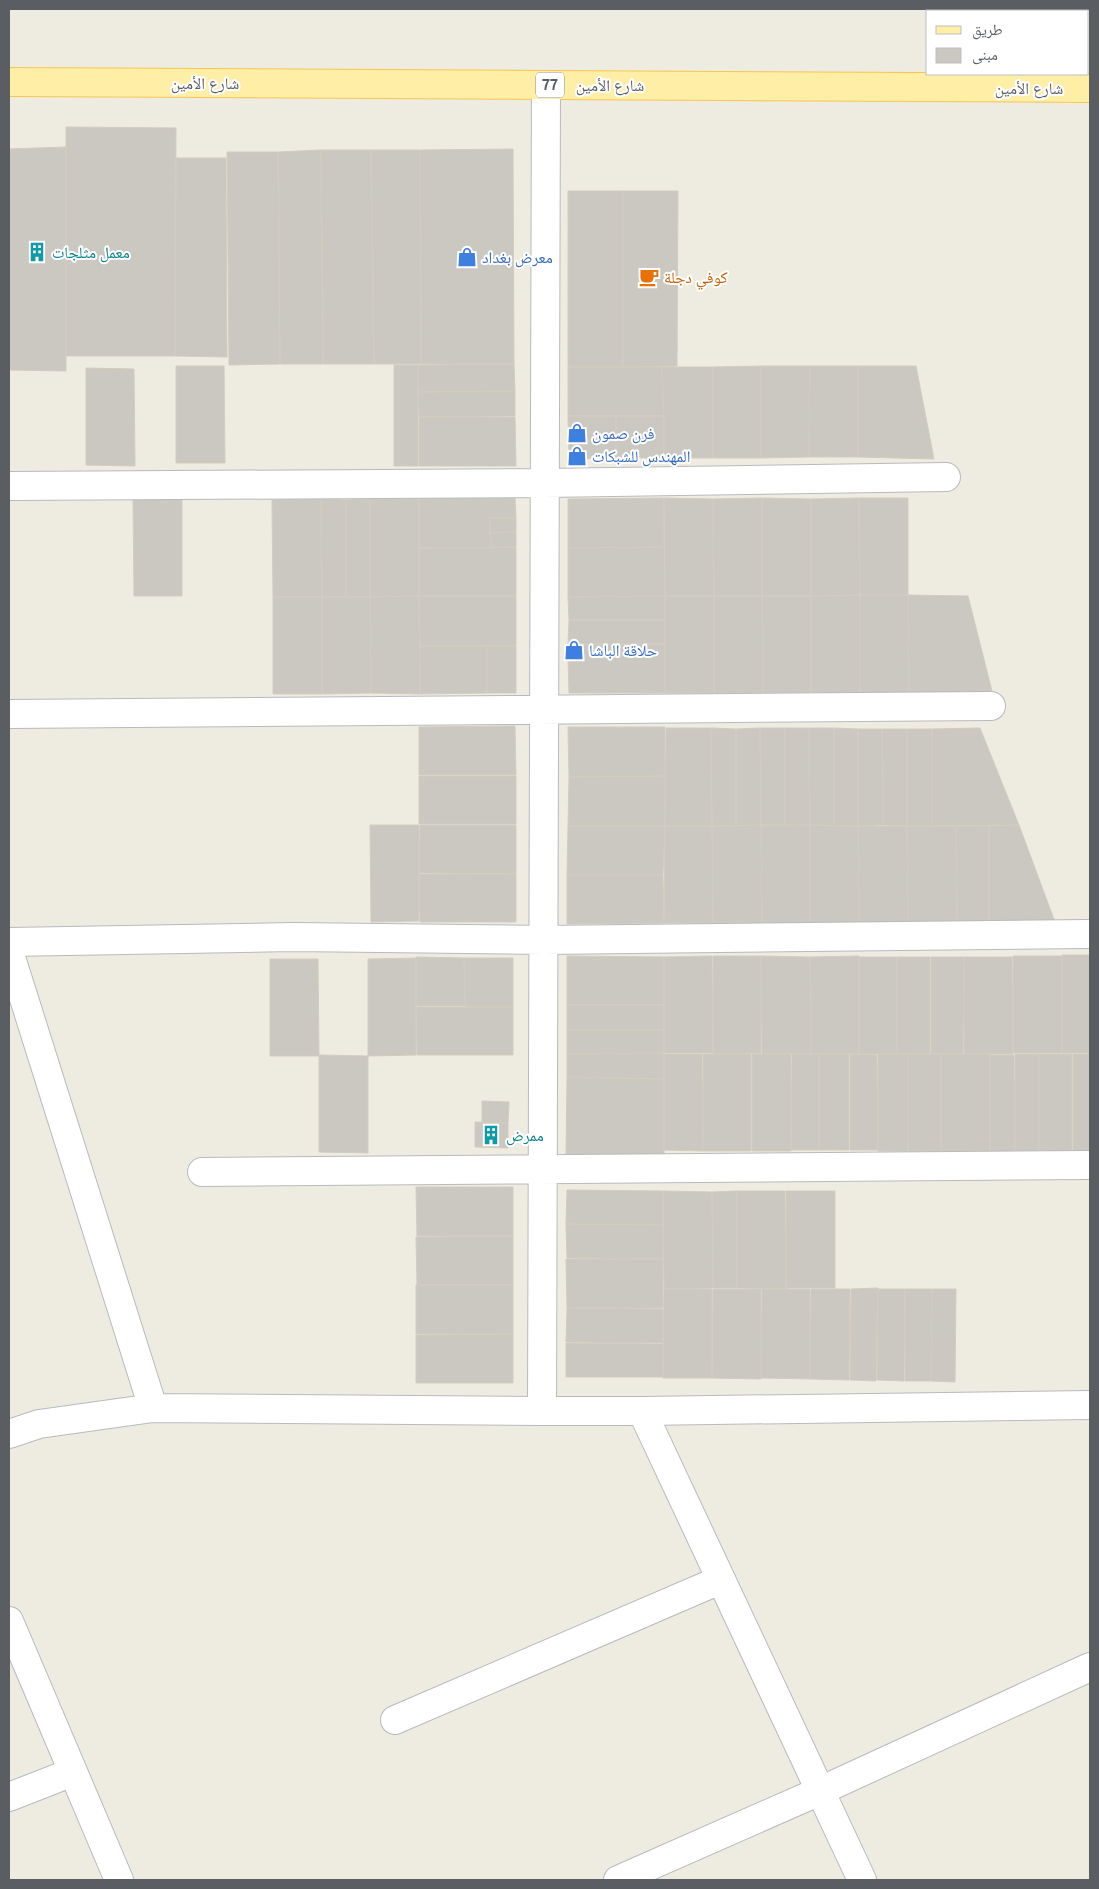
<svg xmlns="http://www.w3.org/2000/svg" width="1099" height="1889" font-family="Overpass,'Noto Naskh Arabic',sans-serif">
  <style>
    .building { fill: #cbc7c1; stroke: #d3ccc0 }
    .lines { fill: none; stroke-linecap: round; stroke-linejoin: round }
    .minor-casing { stroke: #b7babf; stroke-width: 30 }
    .major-casing { stroke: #f8c550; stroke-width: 30 }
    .minor { stroke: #fff; stroke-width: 28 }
    .major { stroke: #ffeea5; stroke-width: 28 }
    .labels { text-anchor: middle; stroke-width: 4; stroke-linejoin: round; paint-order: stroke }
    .shield { fill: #fff; stroke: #8c8e92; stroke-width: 1 }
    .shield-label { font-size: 15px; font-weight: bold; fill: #5a5e63 }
    .street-label { font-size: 16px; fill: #5a5e63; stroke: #fff }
    .culture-label { font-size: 16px; fill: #0d838f; stroke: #fff; text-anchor: start }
    .shop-label { font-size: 16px; fill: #366cbe; stroke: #fff; text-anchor: start }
    .food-label { font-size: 16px; fill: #c56008; stroke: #fff; text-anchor: start }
  </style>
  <rect width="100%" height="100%" fill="#eeebe1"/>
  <path class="building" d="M66 127 176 128 175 356H66Z
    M66 147V371L9 370V149Z
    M513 149 514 364H421L420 150Z
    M321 150 323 364H280L278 152Z
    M321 150H371L374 364H323Z
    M371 150H420L421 364H374Z
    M227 152H278L280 364 229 365Z
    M176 158H226L227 357 175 356Z
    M568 191H623V367H568Z
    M623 191H678L677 366 623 367Z
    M514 364 515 391 418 392V365Z
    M394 365H418V466H394Z
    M176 366H224L225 463H176Z
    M761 366V458H713V367Z
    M761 366H810L809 457 761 458Z
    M810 366H858V457H809Z
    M858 366H916L934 459 858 457Z
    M568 367H662L664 416H568Z
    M662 367H713V458H664Z
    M86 368 134 369 135 466 86 465Z
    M515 391V416L419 417 418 392Z
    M568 416H616V458L569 459Z
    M616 416H664V458H616Z
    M419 417H515L516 466H419Z
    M515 498 516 518H490L491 548H419V499Z
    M664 498 713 499 714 596H665Z
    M664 498V547L568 548V499Z
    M762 498 811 499V596H762Z
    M762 498V596H714L713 499Z
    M859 498H908V595H860Z
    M859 498 860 595 811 596V499Z
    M133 499H182V596H134Z
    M321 499 322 597H273L272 500Z
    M321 499 346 500V597H322Z
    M370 499H419V596L370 597Z
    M370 499V597H346V500Z
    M490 518H516V532L490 533Z
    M516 532V547L491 548 490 533Z
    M516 547V596H419V548Z
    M664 547 665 596 568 597V548Z
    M860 595V693L811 692V596Z
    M860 595H908L909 693H860Z
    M908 595 968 596 992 691 909 693Z
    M419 596H516V646H420Z
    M419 596 420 694 371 693 370 597Z
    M665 596H714V693H665Z
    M665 596V620H569L568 597Z
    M714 596H762L763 693H714Z
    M762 596H811V692L763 693Z
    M273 597H322V694H273Z
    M322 597H370L371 693 322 694Z
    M569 620H665V644H568Z
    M568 644H580V656H568Z
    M580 644H665V693H569L568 656H580Z
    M420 646H487V693L420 694Z
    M487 646H516V693H487Z
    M515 726 516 775H419V727Z
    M568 727H665V776L569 777Z
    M666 728H711L712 826H665Z
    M711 728 736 729V826H712Z
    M760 728 761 825 736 826V729Z
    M760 728H785V826L761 825Z
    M785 728H809L810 825 785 826Z
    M809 728H834V826L810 825Z
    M834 728 858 729V826H834Z
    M980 728 1019 825 932 826V729Z
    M858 729H882L883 825 858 826Z
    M882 729H907V826L883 825Z
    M907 729H932V826H907Z
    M419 776H516V824H419Z
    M665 776V826H568L569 777Z
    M370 825H419V921L371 922Z
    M420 825H516V874L419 873Z
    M761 825H810V923H762Z
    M761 825 762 923H713L712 826Z
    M810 825 858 826 859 923H810Z
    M1019 825 1055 922 989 923V826Z
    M568 826H665L663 875H567Z
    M665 826H712L713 923H664Z
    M858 826H907L908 923H859Z
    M907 826H956L957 923H908Z
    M956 826H989V923H957Z
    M419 874H516V922H420Z
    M567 875H663L664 923 567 924Z
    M1062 955H1090V1053H1062Z
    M567 956 664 957V1005H567Z
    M712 956 713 1053H664V957Z
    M713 956H761V1053L713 1054Z
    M761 956 810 957 811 1054H762Z
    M859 956V1054H811L810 957Z
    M1013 956H1062V1053H1013Z
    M416 957 464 958 465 1006H416Z
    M859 957H897V1054H859Z
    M897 957H930V1054H897Z
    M931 957H964L963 1054H931Z
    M964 957H1012L1013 1054H964Z
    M416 958V1055L368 1056V959Z
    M464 958H513V1007H465Z
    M270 959H318L319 1056H270Z
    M567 1005H664V1030H567Z
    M416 1007H513V1055H417Z
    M567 1030H664V1053L567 1054Z
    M664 1053V1079L567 1077V1054Z
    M664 1054H702L703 1151 664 1150Z
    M703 1054H751V1151H703Z
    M752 1054H791V1151H752Z
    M792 1054H819V1150H791Z
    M819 1054H849V1150H819Z
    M850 1054 877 1055 878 1150H850Z
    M878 1054H908V1151H878Z
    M908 1054H941V1151H908Z
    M941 1054H990V1151H941Z
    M1015 1054H1039V1151H1015Z
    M1039 1054H1072V1151L1039 1150Z
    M1073 1054H1090V1151H1073Z
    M319 1055 368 1056V1153L319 1152Z
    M990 1055H1014L1015 1151 990 1152Z
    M567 1077 664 1079V1157L566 1155Z
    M482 1101 509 1102 508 1123H482Z
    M475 1122 508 1123V1148L475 1147Z
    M416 1187H513V1236H417Z
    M567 1190 663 1191V1225L566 1224Z
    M663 1191 712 1192 713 1288 664 1289Z
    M737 1191V1288H713L712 1192Z
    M737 1191H785L786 1289 737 1288Z
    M786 1191H835V1288H786Z
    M566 1224 663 1225V1259L567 1258Z
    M513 1236V1285H417L416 1237Z
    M566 1259H663V1308H567Z
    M416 1285H513V1334H416Z
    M878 1288 876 1381 850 1380 851 1289Z
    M664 1289H712V1378H663Z
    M713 1289H761V1379L712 1378Z
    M762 1289H810V1379L761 1378Z
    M811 1289H850L849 1380 810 1379Z
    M878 1289H905L904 1381 877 1380Z
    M905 1289H932L931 1381H905Z
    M932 1289H956L955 1382 931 1381Z
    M567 1308 663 1309V1343L566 1342Z
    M513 1334V1383H416V1335Z
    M566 1343 663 1344V1377H566Z"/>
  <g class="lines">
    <defs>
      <path id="minor" d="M546 85 542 1411H642L862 1880
        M9 486 545 483 946 477
        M9 714 991 706
        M9 942 293 937 543 940 1087 934
        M9 951 153 1408
        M202 1172 1090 1165
        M642 1411 1090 1405
        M9 1434 39 1424 153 1408 542 1411
        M9 1621 119 1880
        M395 1720 720 1580
        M9 1797 73 1772
        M618 1880 820 1791 1090 1667"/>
      <path id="major" d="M9 82 1090 88"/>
    </defs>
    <use href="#minor" class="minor-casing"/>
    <use href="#major" class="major-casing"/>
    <use href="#minor" class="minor"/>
    <use href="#major" class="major"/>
  </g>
  <defs>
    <symbol id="building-bare" viewBox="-9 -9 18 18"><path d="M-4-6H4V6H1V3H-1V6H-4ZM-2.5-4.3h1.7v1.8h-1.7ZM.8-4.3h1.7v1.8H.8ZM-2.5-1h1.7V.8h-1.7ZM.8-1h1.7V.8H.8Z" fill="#0f9aa8" stroke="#fff" stroke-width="2.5" paint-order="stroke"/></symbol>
    <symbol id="shop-bare" viewBox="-9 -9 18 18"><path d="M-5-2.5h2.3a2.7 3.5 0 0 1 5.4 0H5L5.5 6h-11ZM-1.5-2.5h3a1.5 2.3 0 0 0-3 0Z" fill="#3f7fe0" stroke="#fff" stroke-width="2.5" paint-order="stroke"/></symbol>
    <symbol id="cafe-bare" viewBox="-9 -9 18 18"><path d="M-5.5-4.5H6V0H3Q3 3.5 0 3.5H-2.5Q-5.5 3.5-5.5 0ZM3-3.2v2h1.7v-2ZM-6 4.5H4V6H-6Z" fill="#e8710a" stroke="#fff" stroke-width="2.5" paint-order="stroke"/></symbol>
  </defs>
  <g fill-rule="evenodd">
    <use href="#building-bare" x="23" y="238" width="28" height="28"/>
    <use href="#shop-bare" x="453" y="243" width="28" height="28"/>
    <use href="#cafe-bare" x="635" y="263" width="28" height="28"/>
    <use href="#shop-bare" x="563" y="419" width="28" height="28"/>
    <use href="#shop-bare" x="563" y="442" width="28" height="28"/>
    <use href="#shop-bare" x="560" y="636" width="28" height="28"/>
    <use href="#building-bare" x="477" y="1121" width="28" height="28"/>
  </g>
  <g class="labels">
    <rect class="shield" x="536" y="72.5" width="28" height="25" rx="4"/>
    <g class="shield-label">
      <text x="550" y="90">77</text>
    </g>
    <g class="street-label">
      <text x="205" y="89">شارع الأمين</text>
      <text x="610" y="91">شارع الأمين</text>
      <text x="1029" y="94">شارع الأمين</text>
    </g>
    <g class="culture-label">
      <text x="52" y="258">معمل مثلجات</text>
      <text x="506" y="1141">ممرض</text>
    </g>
    <g class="shop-label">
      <text x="482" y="263">معرض بغداد</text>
      <text x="592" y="439">فرن صمون</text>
      <text x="592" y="462">المهندس للشبكات</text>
      <text x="589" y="656">حلاقة الباشا</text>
    </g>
    <g class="food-label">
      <text x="664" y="283">كوفي دجلة</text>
    </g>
  </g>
  <rect width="1099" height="1889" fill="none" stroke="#5a5e63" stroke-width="20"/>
  <rect x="926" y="10" width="162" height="65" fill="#ffffff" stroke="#bdbfc1"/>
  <rect x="936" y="26" width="25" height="8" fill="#ffeea5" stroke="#bdbfc1"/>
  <text x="972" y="35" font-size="15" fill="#5a5e63">طريق</text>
  <rect x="936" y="48" width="25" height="15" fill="#cbc7c1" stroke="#bdbfc1"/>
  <text x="972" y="60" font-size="15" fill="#5a5e63">مبنى</text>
</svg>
